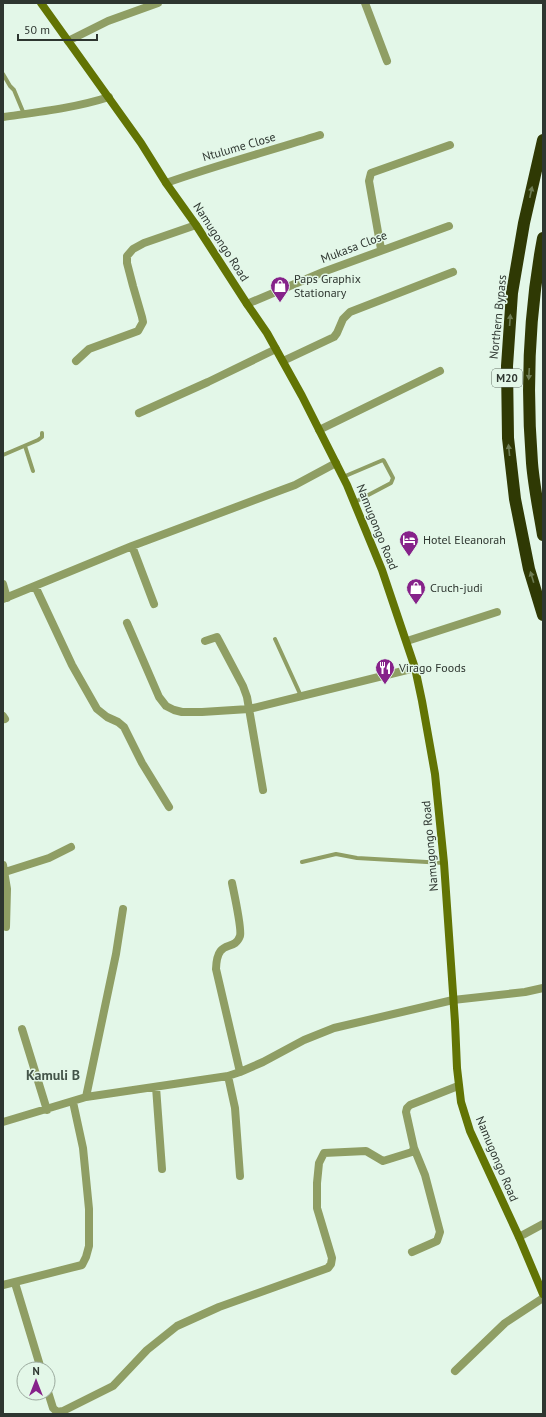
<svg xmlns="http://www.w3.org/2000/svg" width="546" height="1417" font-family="'PT Sans',sans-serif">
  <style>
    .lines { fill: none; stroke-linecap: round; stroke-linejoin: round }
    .lane { stroke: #8f9e64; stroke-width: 4 }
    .street { stroke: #8f9e64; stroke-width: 8 }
    .secondary { stroke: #627404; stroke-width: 8 }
    .highway { stroke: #2f3904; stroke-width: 12 }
    .oneway { fill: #6e7c54 }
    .labels { text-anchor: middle; stroke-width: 3; stroke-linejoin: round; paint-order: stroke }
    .shield { fill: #e3f7e8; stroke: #647067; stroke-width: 1 }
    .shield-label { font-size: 11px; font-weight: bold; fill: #2e3630 }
    .street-label { font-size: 12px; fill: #2e3630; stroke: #e3f7e8 }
    .poi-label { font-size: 12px; fill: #2e3630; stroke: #e3f7e8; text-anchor: start }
    .quarter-label { font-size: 14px; font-weight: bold; fill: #445549; stroke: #e3f7e8 }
  </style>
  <rect width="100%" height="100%" fill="#e3f7e8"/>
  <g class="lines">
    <path class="lane" d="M3 74 10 86 14 90 24 114
      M25 446 33 471
      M3 455 38 440 42 437V433
      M343 477 383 460 384 461 393 478 391 483 355 502
      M275 639 301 696
      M302 862 336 854 357 858 444 863"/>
    <path class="street" d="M365 3 387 61
      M68 41 108 21 158 3
      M3 117C38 112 75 108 109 97
      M166 183C217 165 269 151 320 135
      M381 249 369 181 371 173 450 145
      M247 304 323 272 449 226
      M76 361 89 349 138 331 143 322 142 317 133 286 127 263V256L133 249 144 243 196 225
      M283 361 334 337 337 333 343 319 350 312 453 272
      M139 413 208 382 276 349
      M319 430 440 371
      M132 546 154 604
      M3 584 7 598
      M35 586 72 665 97 709 107 717 118 722 124 727 142 763 169 807
      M3 599 132 546 295 485 336 463
      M127 623 159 697 166 706 174 710 182 712H202L249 709 415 668
      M205 641 217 637 243 686 247 697 263 790
      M407 641 497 612
      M3 716 5 719
      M3 865 7 889 6 927
      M5 872 49 858 71 847
      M232 883C234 893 242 929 240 936 234 953 217 937 216 969L240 1072
      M22 1029 47 1110
      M228 1076 235 1108 240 1176
      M156 1087 162 1169
      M86 1097 116 954 123 909
      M3 1122 86 1097 228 1076 240 1072 263 1062 304 1040 334 1028 453 1000 525 992 543 988
      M519 1237 543 1224
      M412 1252 437 1241 440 1232 425 1175 414 1148
      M15 1283 41 1369
      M3 1285 82 1265 86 1257 89 1246V1209L83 1148 73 1102
      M455 1371 505 1323 543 1298
      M48 1392 53 1408 57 1412 63 1411 113 1386 147 1350 177 1326 219 1307 328 1268 331 1264 332 1258 317 1208V1183L319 1163 324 1153 366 1151 383 1161 412 1152 414 1148 406 1112 407 1108 410 1105 458 1086"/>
    <path class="secondary" d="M41 3 141 143 166 183 196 225 247 304 267 333 302 396 347 485 382 570 415 668 422 701 435 774 444 863 455 1022 457 1068 461 1102 470 1131 519 1237 543 1294"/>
    <path class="highway" d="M543 140 524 223 512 293 507 366 508 438 515 499 529 569 543 615
      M543 238C529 312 526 388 532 463 534 487 539 511 543 535"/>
  </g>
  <defs><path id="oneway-solid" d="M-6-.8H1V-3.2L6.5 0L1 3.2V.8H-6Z"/></defs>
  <g class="oneway">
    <use href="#oneway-solid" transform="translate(531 192) rotate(-78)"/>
    <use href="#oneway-solid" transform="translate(510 320) rotate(-86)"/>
    <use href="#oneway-solid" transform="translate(529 374) rotate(93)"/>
    <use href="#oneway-solid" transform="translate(509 450) rotate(-96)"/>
    <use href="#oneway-solid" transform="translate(532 577) rotate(-107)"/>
  </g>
  <defs>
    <symbol id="shop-pin" viewBox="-11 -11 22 30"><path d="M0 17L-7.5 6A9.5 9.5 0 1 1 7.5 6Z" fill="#86228a" stroke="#e3f7e8"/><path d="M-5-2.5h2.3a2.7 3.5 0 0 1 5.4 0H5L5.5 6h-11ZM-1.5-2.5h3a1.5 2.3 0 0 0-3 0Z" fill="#fff"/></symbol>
    <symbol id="hotel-pin" viewBox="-11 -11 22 30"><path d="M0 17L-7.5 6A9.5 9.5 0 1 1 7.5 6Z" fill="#86228a" stroke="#e3f7e8"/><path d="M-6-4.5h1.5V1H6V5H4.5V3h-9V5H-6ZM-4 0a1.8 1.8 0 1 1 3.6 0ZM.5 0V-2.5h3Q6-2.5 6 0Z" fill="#fff"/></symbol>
    <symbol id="restaurant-pin" viewBox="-11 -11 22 30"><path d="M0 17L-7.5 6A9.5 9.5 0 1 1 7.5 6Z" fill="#86228a" stroke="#e3f7e8"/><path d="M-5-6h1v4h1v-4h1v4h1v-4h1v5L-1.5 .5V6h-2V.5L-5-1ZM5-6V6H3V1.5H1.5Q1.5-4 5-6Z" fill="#fff"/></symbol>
  </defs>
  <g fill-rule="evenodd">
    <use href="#shop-pin" x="269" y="275" width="22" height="30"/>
    <use href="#hotel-pin" x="398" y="529" width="22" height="30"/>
    <use href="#shop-pin" x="405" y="577" width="22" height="30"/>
    <use href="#restaurant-pin" x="374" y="657" width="22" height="30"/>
  </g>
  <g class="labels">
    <rect class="shield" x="492" y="369" width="30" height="18" rx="3"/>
    <g class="shield-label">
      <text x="507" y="382">M20</text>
    </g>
    <g class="street-label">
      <text transform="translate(239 147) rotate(-16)" y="4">Ntulume Close</text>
      <text transform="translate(221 242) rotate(57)" y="4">Namugongo Road</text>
      <text transform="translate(354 247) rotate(-21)" y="4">Mukasa Close</text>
      <text transform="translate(498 317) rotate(-84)" y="4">Northern Bypass</text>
      <text transform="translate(377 527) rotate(68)" y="4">Namugongo Road</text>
      <text transform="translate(430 846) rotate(-95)" y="4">Namugongo Road</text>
      <text transform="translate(497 1159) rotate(67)" y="4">Namugongo Road</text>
    </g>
    <g class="poi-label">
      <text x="294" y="283">Paps Graphix<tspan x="294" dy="14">Stationary</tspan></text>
      <text x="423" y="544">Hotel Eleanorah</text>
      <text x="430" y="592">Cruch-judi</text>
      <text x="399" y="672">Virago Foods</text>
    </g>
    <g class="quarter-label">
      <text x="53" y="1080">Kamuli B</text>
    </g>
  </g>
  <rect width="546" height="1417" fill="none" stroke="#2e3630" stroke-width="8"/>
  <g transform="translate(36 1381)"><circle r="19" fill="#e3f7e8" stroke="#9baa9e"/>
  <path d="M0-3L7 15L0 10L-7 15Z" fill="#86228a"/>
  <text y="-6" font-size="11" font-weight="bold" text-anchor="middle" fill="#2e3630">N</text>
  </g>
  <path d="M18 34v6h79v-6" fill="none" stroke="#2e3630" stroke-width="2"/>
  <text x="24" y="34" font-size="12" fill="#2e3630" stroke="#e3f7e8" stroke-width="3" paint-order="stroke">50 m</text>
</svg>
